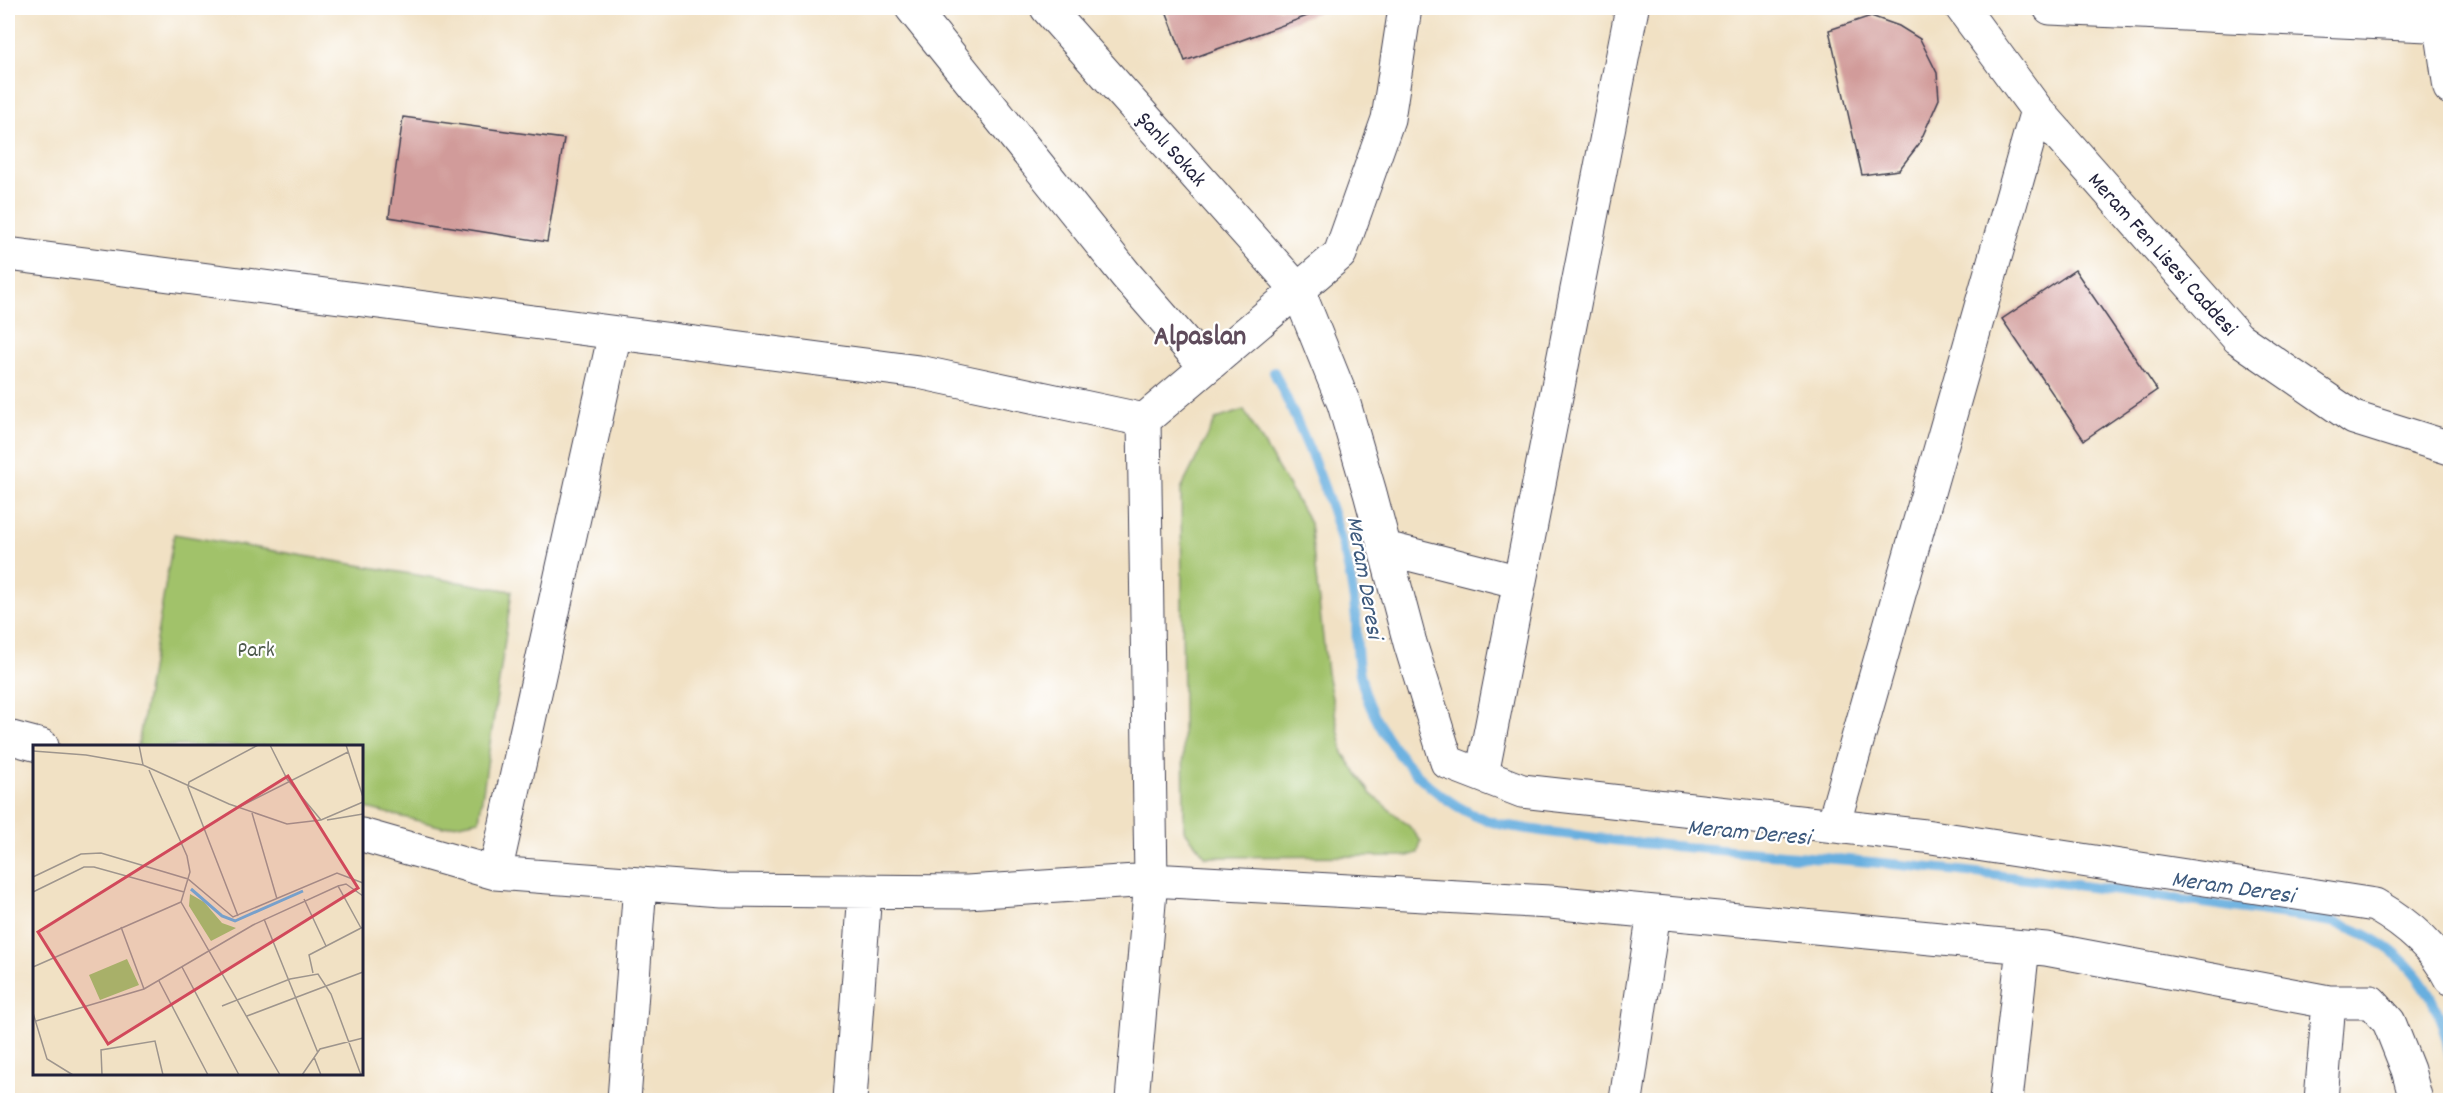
<svg xmlns="http://www.w3.org/2000/svg" width="2458" height="1108" font-family="Dekko,sans-serif">
  <style>
    .green { fill: #a1c26b; stroke: #627253; stroke-width: 1.5 }
    .lines { fill: none; stroke-linecap: round; stroke-linejoin: round }
    .stream { stroke: #68afdf; stroke-width: 10 }
    .building { fill: #d19b9a }
    .minor-casing { stroke: #413f50; stroke-width: 35 }
    .minor { stroke: #fff; stroke-width: 33 }
    .labels { text-anchor: middle; stroke-width: 4.5; stroke-linejoin: round; paint-order: stroke }
    .street-label { font-size: 22px; fill: #22223b; stroke: #fff }
    .park-label { font-size: 22px; fill: #4e5a4c; stroke: #fff }
    .water-label { font-size: 24px; font-style: italic; fill: #3e5a7d; stroke: #fff }
    .district-label { font-size: 28px; font-weight: bold; fill: #5f4c5c; stroke: #fff }
    .inset-river { fill: none; stroke: #68afdf; stroke-width: 3 }
    .inset-road { fill: none; stroke: #9e958d; stroke-width: 1.5 }
    .view { fill: #d1495b; fill-opacity: 0.15; stroke: #d1495b; stroke-width: 3 }
    .inset-edge { fill: none; stroke: #22223b; stroke-width: 3 }
  </style>
  <rect width="100%" height="100%" fill="#fff"/>
  <filter id="ink" filterUnits="userSpaceOnUse"><feTurbulence type="fractalNoise" baseFrequency=".0167" numOctaves="2"/><feDisplacementMap in="SourceGraphic" scale="12" xChannelSelector="R" yChannelSelector="G"/><feConvolveMatrix kernelMatrix="1 2 1 2 8 2 1 2 1" color-interpolation-filters="sRGB"/></filter>
  <filter id="wash" filterUnits="userSpaceOnUse"><feTurbulence type="fractalNoise" baseFrequency=".008" numOctaves="4" result="noise"/><feDisplacementMap in="SourceGraphic" scale="24" xChannelSelector="R" yChannelSelector="G"/><feGaussianBlur stdDeviation="1.35" result="paint"/><feColorMatrix in="noise" values="0 0 0 0 0 0 0 0 0 0 0 0 0 0 0 0 0 1.4 0 .05"/><feComposite in="paint" operator="in"/></filter>
  <g filter="url(#wash)">
    <rect width="100%" height="100%" fill="#f1e1c4"/>
    <path class="green" d="M1244 410 1310 523 1327 673 1343 753 1371 794 1409 826 1421 841 1418 853 1408 856 1206 857 1184 830 1181 489 1216 419Z
      M174 534 512 591 479 820 443 827 362 807V746H138Z"/>
    <g class="lines">
      <path class="stream" d="M1274 372C1302 431 1328 488 1344 551 1350 572 1354 597 1356 619 1357 637 1356 656 1360 674 1366 702 1381 731 1399 754 1422 784 1461 815 1499 824 1528 830 1558 833 1588 837 1674 848 1761 853 1848 860 2011 874 2172 898 2333 922 2400 942 2439 988 2450 1057"/>
    </g>
    <g id="blocks">
      <path class="building" d="M1165 8H1329L1185 61Z
        M1871 16 1899 26 1920 39 1937 73 1939 99 1919 144 1899 170 1862 175 1829 30Z
        M403 117 564 139 547 242 389 217Z
        M2075 270 2157 390 2084 440 2002 319Z"/>
    </g>
  </g>
  <g filter="url(#ink)">
    <use href="#blocks" fill-opacity="0" stroke="#413f50" stroke-width="1.5"/>
    <g class="lines">
      <defs>
        <path id="minor" d="M912 8 1126 275 1206 367
          M1047 8 1298 290 1344 404 1370 493 1410 643 1447 762 1522 791 1925 836 2375 905C2404 922 2435 947 2450 978
          M1962 8 2037 110 2238 338 2354 418 2450 448
          M2050 8 2450 26
          M2438 8 2437 25 2443 40 2450 88
          M8 254 919 372 1144 420
          M1385 548 1520 582
          M8 737 42 746
          M1482 775 1632 8
          M1833 826 2037 110
          M362 835 495 873 720 890 967 892 1151 880 1550 902 2046 949 2329 1002 2321 1100
          M495 873 615 333
          M2329 1002H2371L2389 1022 2408 1070 2416 1100
          M624 1100 640 884
          M850 1100 865 891
          M1132 1100 1151 880 1144 420 1340 254 1388 119 1405 8
          M1626 1100 1654 912
          M2006 1100 2023 947"/>
      </defs>
      <use href="#minor" class="minor-casing"/>
      <use href="#minor" class="minor"/>
    </g>
  </g>
  <g class="labels">
    <g class="street-label">
      <text transform="translate(1173 148) rotate(48)" y="8">Şanlı Sokak</text>
      <text transform="translate(2164 253) rotate(48)" y="8">Meram Fen Lisesi Caddesi</text>
    </g>
    <g class="park-label">
      <text x="256" y="656">Park</text>
    </g>
    <g class="water-label">
      <text transform="translate(1366 577) rotate(80)" y="8">Meram Deresi</text>
      <text transform="translate(1749 831) rotate(5)" y="8">Meram Deresi</text>
      <text transform="translate(2233 886) rotate(8)" y="8">Meram Deresi</text>
    </g>
    <g class="district-label">
      <text x="1200" y="344">Alpaslan</text>
    </g>
  </g>
  <g transform="translate(33 745)">
    <rect width="330" height="330" fill="#f1e1c4"/>
    <path d="M157 149 171 157 189 178 203 183 178 196 156 161ZM94 214 106 240 67 255 56 230Z" fill="#a1c26b"/>
    <path class="inset-river" d="M158 144 189 171 202 176 270 146"/>
    <path class="inset-road" d="M106 0 110 20M237 0 254 34 288 75M313 0 330 52M0 6 53 10 110 20 196 59 254 79 288 75 330 57M116 25 154 111 157 127 148 157 247 330M204 63 315 7M219 68 244 154M294 75 330 69M0 132 48 109 68 108 155 134 200 172 304 128 330 138M305 141 313 139 330 151M0 147 51 122H61L151 147M271 154 293 201M205 171 155 42 156 37 225 0M231 174 285 308M88 182 111 244M0 222 148 157M149 222 206 330M280 228 276 210 330 182M126 236 175 330M189 261 257 234 285 229 298 249 328 330M0 268 14 314 40 330M214 271 330 227M3 276 111 244 220 180 305 141 328 183M281 312 288 330M69 330 68 305 122 296 130 330M269 330 287 304 330 293"/>
    <path class="view" d="M255 31 325 143 75 299 5 187Z"/>
    <rect width="330" height="330" class="inset-edge"/>
  </g>
  <rect width="2458" height="1108" fill="none" stroke="#fff" stroke-width="30"/>
</svg>
